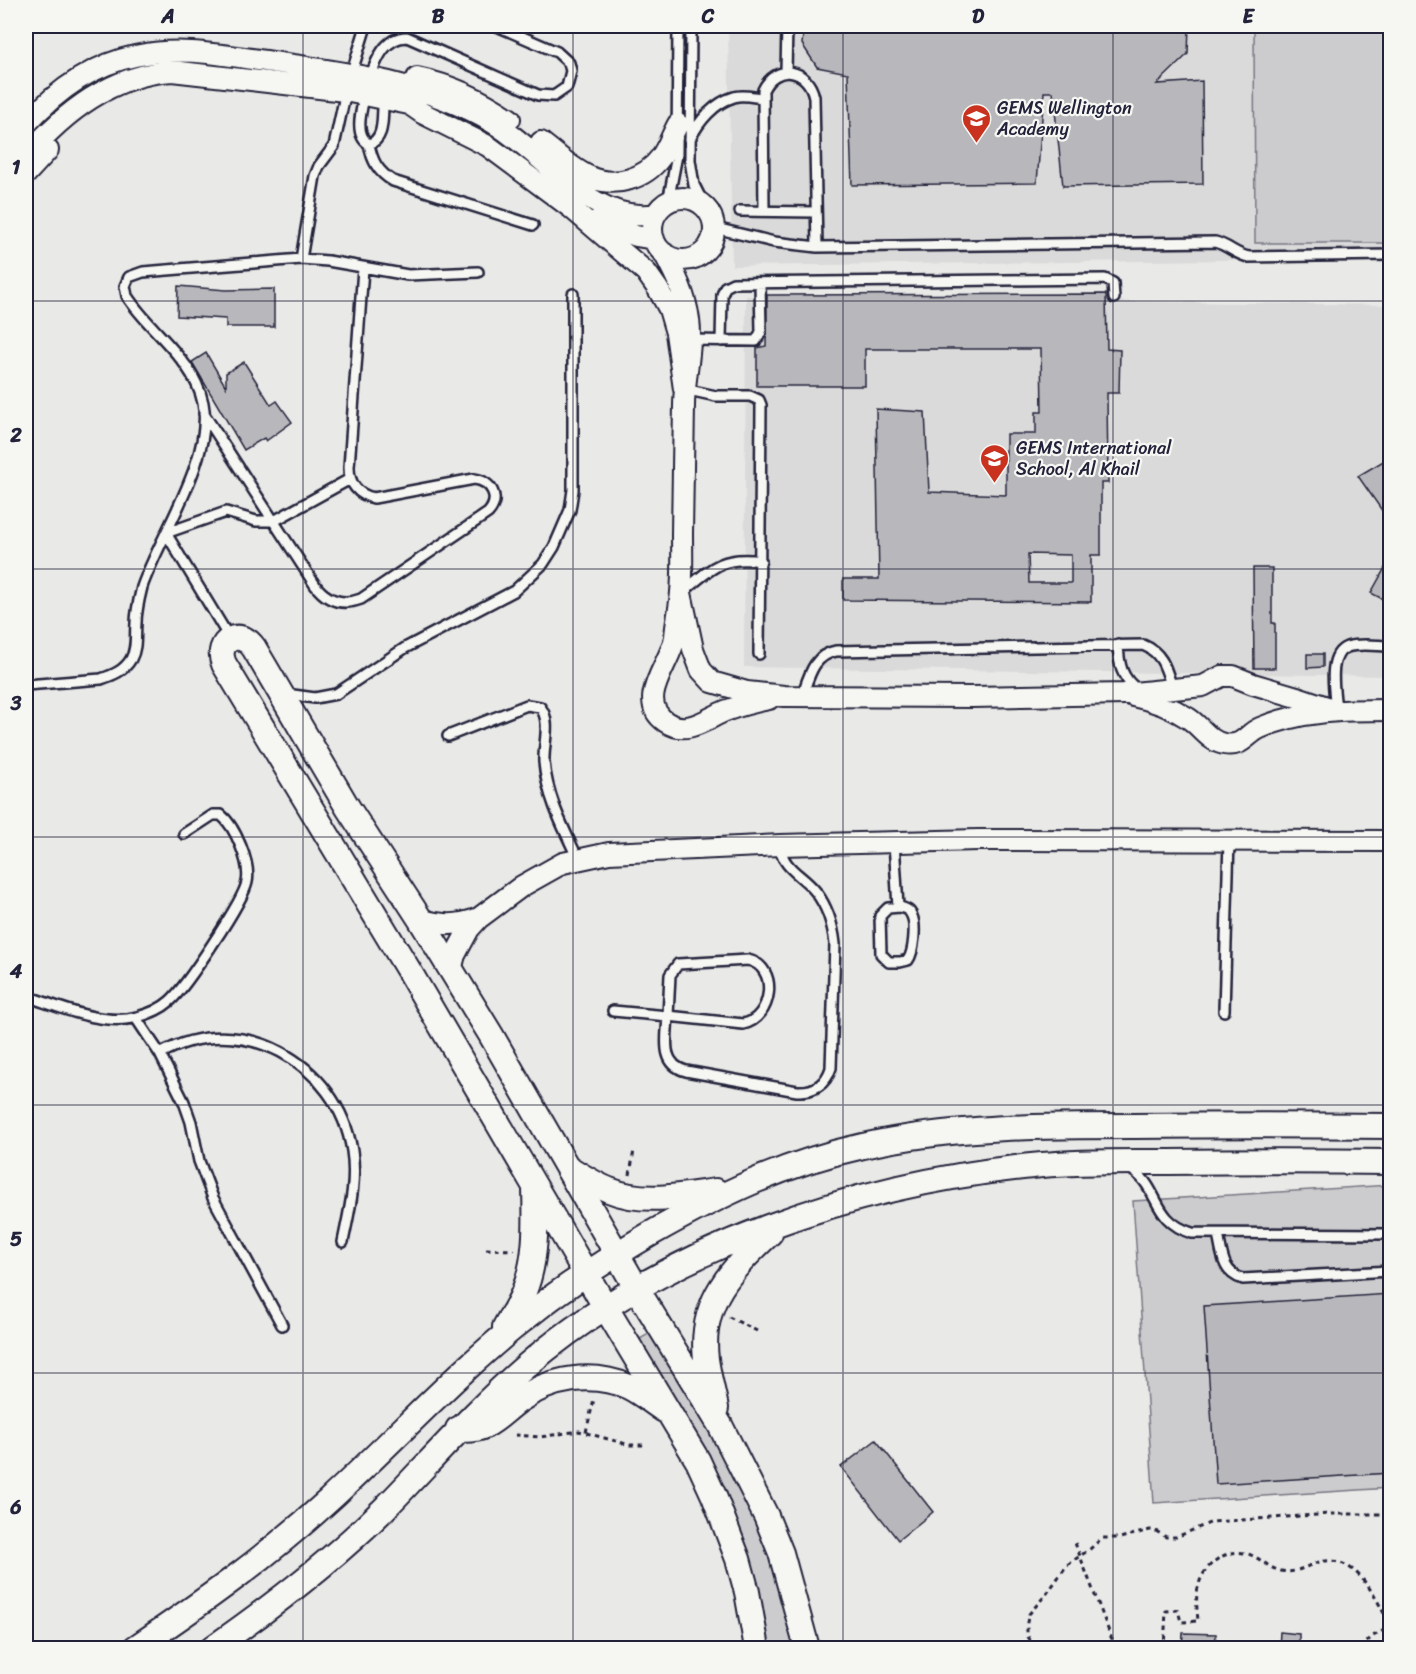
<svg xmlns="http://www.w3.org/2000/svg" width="1416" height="1674" font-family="Sriracha,sans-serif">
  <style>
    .built { fill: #dadada }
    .green { fill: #ccccce; stroke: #777784; stroke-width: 1.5 }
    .building { fill: #b8b8bc; stroke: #22223b; stroke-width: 1.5; fill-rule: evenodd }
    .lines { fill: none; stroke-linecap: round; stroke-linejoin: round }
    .service-casing { stroke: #22223b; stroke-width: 14 }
    .minor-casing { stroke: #22223b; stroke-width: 24 }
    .tertiary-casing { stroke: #22223b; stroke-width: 28 }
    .path { stroke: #22223b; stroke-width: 3; stroke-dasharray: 4.5 4.5; stroke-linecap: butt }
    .service { stroke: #f6f6f2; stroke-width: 9 }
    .minor { stroke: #f6f6f2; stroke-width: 20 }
    .tertiary { stroke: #f6f6f2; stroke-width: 24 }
    .grid { fill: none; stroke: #22223b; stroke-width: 1.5; stroke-opacity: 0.55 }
    .labels { text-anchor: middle; stroke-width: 4.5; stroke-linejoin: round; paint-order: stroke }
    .poi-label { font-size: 18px; fill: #22223b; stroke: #f6f6f2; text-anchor: start }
    .neatline { fill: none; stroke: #22223b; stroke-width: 2 }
    .grid-label { font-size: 20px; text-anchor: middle; font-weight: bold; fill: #22223b }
  </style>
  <rect width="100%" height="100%" fill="#e9e9e7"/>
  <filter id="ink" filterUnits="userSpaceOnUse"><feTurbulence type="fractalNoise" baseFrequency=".0167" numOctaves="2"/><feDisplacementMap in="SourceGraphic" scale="12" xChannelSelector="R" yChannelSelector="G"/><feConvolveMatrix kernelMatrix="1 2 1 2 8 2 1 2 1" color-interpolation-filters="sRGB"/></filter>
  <g filter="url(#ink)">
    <path class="built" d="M728 26H1390V262L1225 260 732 266Z
      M746 296 1390 305V676L744 667Z"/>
    <path class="green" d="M1254 26H1390V243H1255Z
      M1390 1185V1488L1154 1503 1133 1201Z
      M652 1332 727 1462 773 1560 798 1648H771L752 1573 638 1340Z"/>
    <path class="building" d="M804 26H1189L1188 54 1157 84 1202 81 1203 184 1063 186 1053 92H1044L1037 183 852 185 848 73 817 67 802 44Z
      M178 286 226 290 274 289V327H226V319L177 316Z
      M1106 294 1107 349 1120 350 1119 393H1107L1108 483H1101V555H1091V602L843 600V579H879L876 409 925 412 929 492 1006 495V434H1036V412H1042L1041 349H865V386H757V348L766 346 767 295ZM1028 554 1071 555V583H1029Z
      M206 353 226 387V373L244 362 271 405 277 401 292 422 266 441 264 438 244 450 192 362Z
      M1390 457V522L1358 476Z
      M1390 559V603L1371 593Z
      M1253 568H1272V623H1275V668H1254Z
      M1307 654H1323V667L1307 668Z
      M1390 1294V1473L1216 1484 1204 1306Z
      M876 1440 933 1512 898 1540 841 1467Z
      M1280 1632 1299 1634V1648H1279Z
      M1183 1633 1216 1634 1215 1648H1182Z"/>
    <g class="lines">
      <defs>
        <path id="service" d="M691 26 690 160 694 185 704 205
          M786 72 787 26
          M351 75 366 26
          M369 80C376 61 384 37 407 37L538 95 554 96 567 87 571 71 569 63 557 52 497 26
          M365 93C362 108 353 135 369 144 372 161 378 172 393 181L533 225
          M690 139C699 121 714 103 734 97 742 94 753 97 762 98
          M369 144C384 139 382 121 383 108
          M668 202 677 155 678 26
          M740 211 816 212
          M764 211 763 90C776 63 808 68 814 97L817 247
          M715 228 774 242 817 247 1215 242C1228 245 1236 255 1249 257L1390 255
          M301 259 315 176 319 166 334 146 346 91
          M690 340 756 341 761 332 760 283
          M721 341 722 295 725 287 733 283 1105 279 1113 283 1114 298
          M684 389 716 396H750L759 400 761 405 759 654
          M204 414 315 585C327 601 342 606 361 599L488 513C501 499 492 481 474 479L374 498C358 495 349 484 349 467L363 268
          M684 591C711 568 723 555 761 561
          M230 639 166 533 226 512 256 521H274L350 479
          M1118 645C1119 664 1121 678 1138 690
          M26 685 101 679C113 675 124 671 131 659 137 648 135 636 136 623 136 611 139 599 142 587 160 535 214 458 203 403 194 359 150 332 127 296L125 286 129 277 143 272 301 259 328 261 408 275 478 272
          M286 694 315 698 336 694 405 648 514 591 543 564 554 547 570 510 573 490V294
          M802 696C809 677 813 655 836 651L1143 645C1163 653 1166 669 1172 688
          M1336 710C1335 693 1326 655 1347 647 1359 643 1378 646 1390 646
          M448 736 527 705 540 707C552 721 543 744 544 762 547 797 563 827 578 859
          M894 842 898 907
          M900 907C906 909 910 910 912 916 916 925 914 952 908 960L900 962H889L881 954 880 916 888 908Z
          M26 996C58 1006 103 1027 137 1017 149 1014 161 1009 170 1001 185 988 244 900 247 882 251 864 235 826 221 815H213L184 834
          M613 1011 668 1016 670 975 678 964 748 960C780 967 772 1019 743 1024L668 1016C667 1038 660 1064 686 1071L797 1091C814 1092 826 1084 831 1068L835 944C833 925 828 908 816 892 803 875 782 869 780 845
          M1224 1011 1229 840
          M136 1018 160 1054 184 1102 191 1122 199 1161 213 1198 282 1325
          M160 1054C239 1008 338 1062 352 1151 357 1182 349 1212 343 1242
          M1129 1168C1161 1186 1150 1220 1192 1233L1390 1234
          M1218 1234C1222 1253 1222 1273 1243 1279L1390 1271"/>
        <path id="minor" d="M417 78C452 85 481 99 510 119
          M26 124C56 91 91 65 135 56 179 46 222 55 266 61 343 72 422 81 492 122 543 151 592 226 656 214
          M541 142C556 154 572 169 590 177 615 188 645 179 661 157 668 147 672 135 678 124
          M26 156C65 112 111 75 172 71L345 91 409 104 422 113 488 146 570 207 646 272 658 289 669 309 676 333 684 389
          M26 174 48 150
          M652 229a31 31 0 1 1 62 0a31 31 0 1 1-62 0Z
          M596 221 636 236 654 239
          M664 253C675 274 686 295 689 320 693 349 684 377 684 406 683 448 683 490 682 533 682 552 683 572 681 592 680 607 676 622 675 637 671 664 634 700 666 722 687 736 706 719 725 711 739 706 754 702 769 699
          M681 593 693 649 701 670 712 682 747 692 784 696 972 697 1124 694 1203 686 1222 676H1233L1253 684 1297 697 1336 710
          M1133 696C1152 700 1171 707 1188 718 1201 726 1208 741 1224 744 1244 747 1246 734 1260 728 1302 710 1346 710 1390 710
          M420 919C441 926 458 926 479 918
          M451 970 455 955 469 929 479 918 522 886 563 863 609 853 780 845 978 840 1390 841"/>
        <path id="tertiary" d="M567 1167C580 1175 594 1184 609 1190 643 1204 680 1196 716 1191
          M505 1327C511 1316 518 1306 523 1294 537 1261 536 1224 535 1188
          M716 1408C713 1392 708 1375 706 1359 699 1301 732 1269 770 1233
          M458 1429C486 1434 498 1416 518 1401 550 1378 592 1371 629 1387 641 1393 652 1402 664 1410
          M135 1648C202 1603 268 1556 328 1501 397 1438 459 1369 533 1312 570 1282 611 1257 652 1233 721 1194 785 1163 863 1146 952 1126 1042 1126 1133 1126 1219 1125 1305 1125 1390 1126
          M213 1648C273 1606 332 1561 384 1509 431 1461 475 1410 526 1366 666 1246 860 1182 1042 1165 1084 1161 1127 1162 1169 1162 1243 1161 1317 1161 1390 1162
          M757 1648 747 1592 738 1559 714 1496 698 1461 606 1308 409 971 224 664C214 641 240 627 254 648L348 808 420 919 491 1035 637 1289 720 1425 766 1516 781 1553 807 1648"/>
      </defs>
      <use href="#service" class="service-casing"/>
      <use href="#minor" class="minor-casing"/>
      <use href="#tertiary" class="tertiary-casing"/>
      <path class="path" d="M630 1175 634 1150
        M486 1249 514 1250
        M729 1317 757 1331
        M586 1432 594 1399
        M515 1435 540 1437 579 1431 630 1445H647
        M1075 1543 1111 1637 1117 1648
        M1035 1648 1027 1635V1622L1029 1614 1048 1592 1067 1565 1090 1549 1102 1538H1120L1150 1530H1154L1166 1537H1176L1212 1522 1331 1514H1390
        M1164 1648 1166 1611 1178 1610 1181 1622 1198 1621C1197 1609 1195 1596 1199 1584 1204 1566 1224 1549 1244 1553 1258 1555 1267 1568 1281 1571 1295 1574 1304 1567 1316 1563 1355 1550 1376 1598 1390 1625
        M1360 1648 1373 1636 1390 1627"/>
      <use href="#service" class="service"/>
      <use href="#minor" class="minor"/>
      <use href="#tertiary" class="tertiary"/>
    </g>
  </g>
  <path class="grid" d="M303 26V1648M573 26V1648M843 26V1648M1113 26V1648M26 301H1390M26 569H1390M26 837H1390M26 1105H1390M26 1373H1390"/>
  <defs>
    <symbol id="school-pin" viewBox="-11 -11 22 30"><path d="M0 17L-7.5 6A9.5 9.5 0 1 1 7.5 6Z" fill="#c8321e" stroke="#f6f6f2"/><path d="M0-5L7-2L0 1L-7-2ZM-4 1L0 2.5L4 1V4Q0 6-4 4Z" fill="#fff"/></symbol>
  </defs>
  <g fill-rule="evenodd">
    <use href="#school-pin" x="960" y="102" width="33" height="45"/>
    <use href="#school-pin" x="978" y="442" width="33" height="45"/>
  </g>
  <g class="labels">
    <g class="poi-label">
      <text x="997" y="114">GEMS Wellington<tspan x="997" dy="21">Academy</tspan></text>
      <text x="1016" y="454">GEMS International<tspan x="1016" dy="21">School, Al Khail</tspan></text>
    </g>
  </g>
  <rect width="1416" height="1674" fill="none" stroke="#f6f6f2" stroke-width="66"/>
  <rect x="33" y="33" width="1350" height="1608" class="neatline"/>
  <g class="grid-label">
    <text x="168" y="23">A</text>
    <text x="438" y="23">B</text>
    <text x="708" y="23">C</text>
    <text x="978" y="23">D</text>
    <text x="1248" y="23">E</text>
    <text x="16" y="174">1</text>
    <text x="16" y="442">2</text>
    <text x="16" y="710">3</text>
    <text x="16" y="978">4</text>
    <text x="16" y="1246">5</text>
    <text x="16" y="1514">6</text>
  </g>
</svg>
